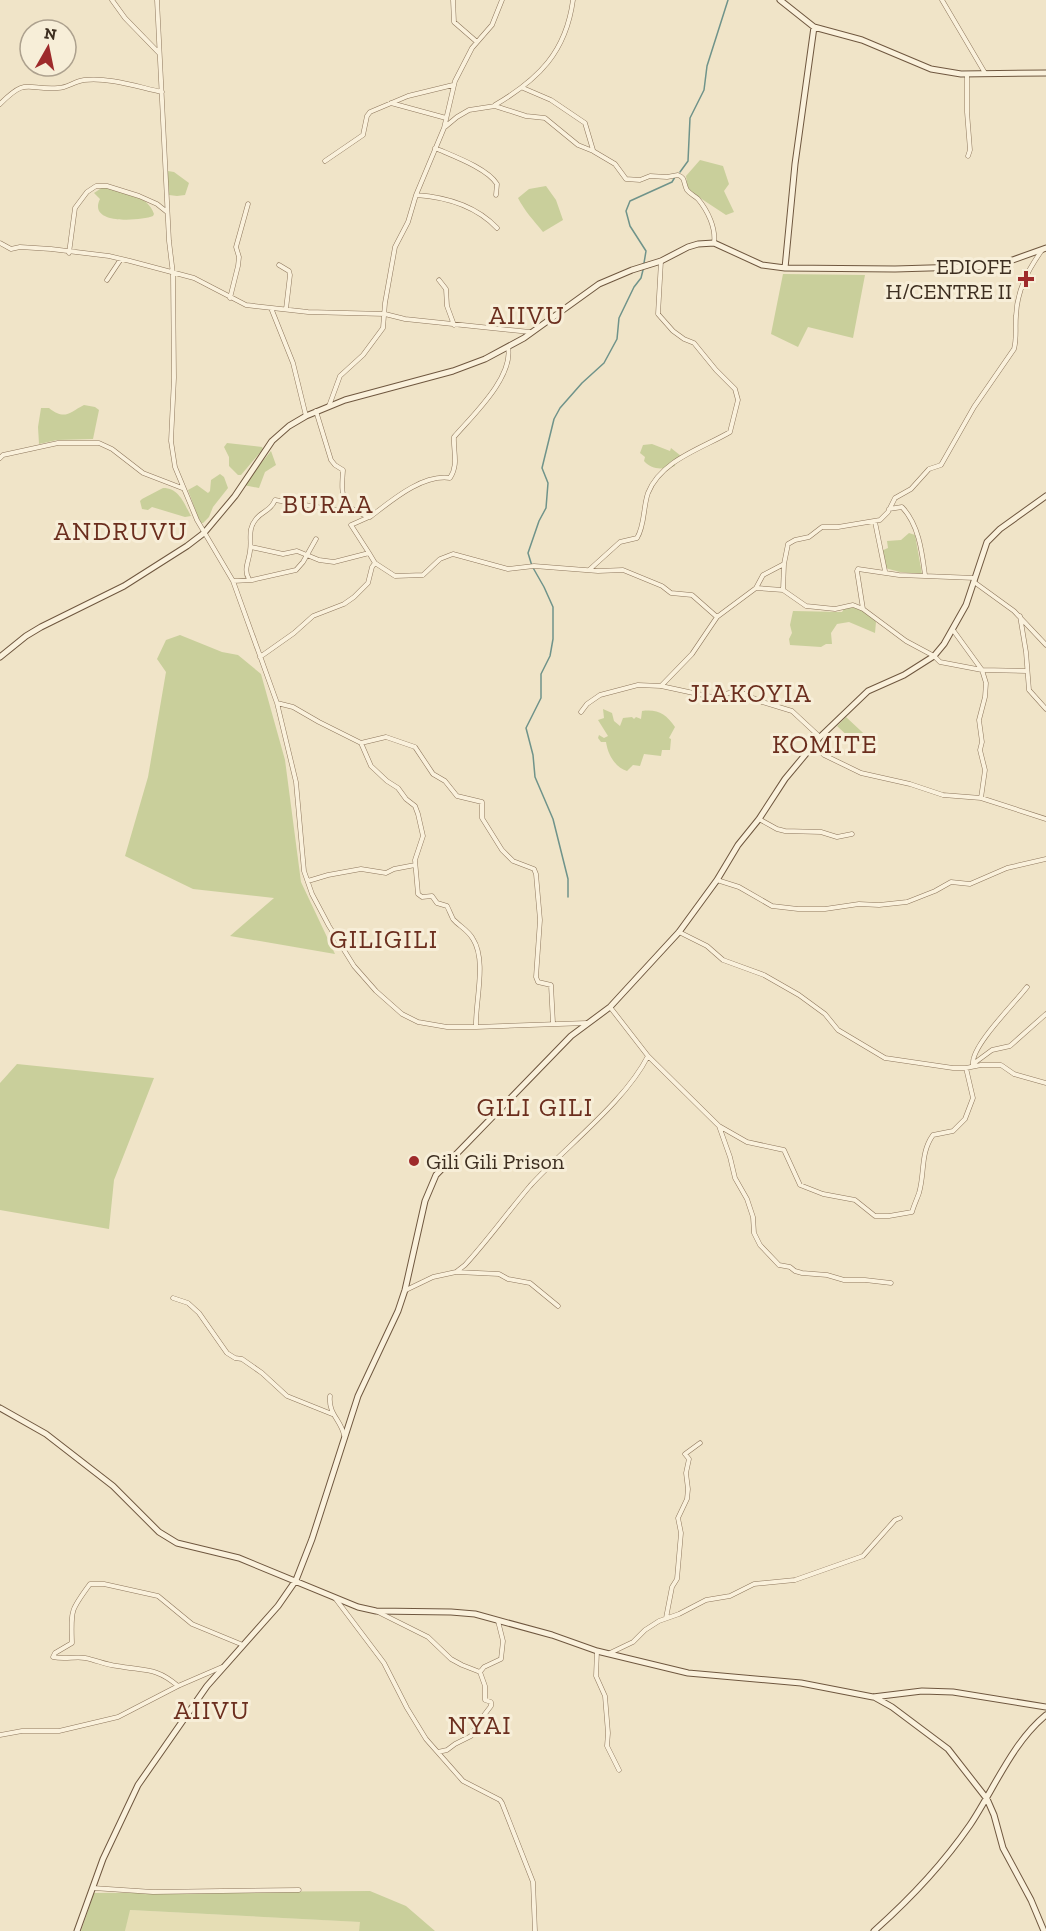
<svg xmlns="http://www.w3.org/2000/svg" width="1046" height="1931" font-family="'Zilla Slab',serif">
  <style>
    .farmland { fill: #e6deb5 }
    .green { fill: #c9cf9b }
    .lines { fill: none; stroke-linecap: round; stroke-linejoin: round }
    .stream { stroke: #6f938a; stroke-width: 1.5 }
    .street-casing { stroke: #8d765c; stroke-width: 5 }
    .secondary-casing { stroke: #6f573f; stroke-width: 7 }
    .street { stroke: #faf1dc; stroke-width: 4 }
    .secondary { stroke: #faf1dc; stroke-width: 5 }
    .poi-dot { fill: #9e2a2b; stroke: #f7eed8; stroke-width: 2 }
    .labels { text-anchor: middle; stroke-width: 6; stroke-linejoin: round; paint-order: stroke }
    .poi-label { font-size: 22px; fill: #3d2e20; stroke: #f7eed8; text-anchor: end }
    .quarter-label { font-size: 26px; letter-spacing: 1.5px; fill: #6b2e1e; stroke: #f7eed8 }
  </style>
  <rect width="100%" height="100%" fill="#f0e4c8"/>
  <path class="farmland" d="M129 1910 361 1922 359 1931H125Z"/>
  <path class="green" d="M700 160 723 166 729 184 724 191 734 212 726 215 688 190 686 176Z
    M168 171 174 172 189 183 185 195 177 196 169 195 167 173Z
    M546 186 556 200 563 220 543 232C534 221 524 210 518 198L529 189Z
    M103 187C120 188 149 196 154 214L153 216C140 221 87 225 100 199L94 193Z
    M783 274 865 275 853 338 808 327 798 347 771 334Z
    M84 405 95 407 99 410 93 439 57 440 39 444 38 427 41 408H49C65 421 70 412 84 405Z
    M227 443 262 447 263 449 241 475H238L229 466V457L224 447Z
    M652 444 670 451 671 448 681 456 674 460 675 466C663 469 653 471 644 461L645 457 640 453 643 445Z
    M271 451 276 465 265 472 259 488 243 485Z
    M220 474 224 477 228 488 213 507 209 517 203 523H200L188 490 197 485 208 493 210 491 211 480Z
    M163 488C179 488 184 503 191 516L185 517 152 507 148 510 142 509 140 501 142 499Z
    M909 533 915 535 922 574 900 572 885 568 881 551 888 548 887 541 901 540Z
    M854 606 870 615 876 622 875 633 849 622 837 624 831 633 832 644H826L821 647 790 645 789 639 792 633 790 625 793 611 842 612 845 607Z
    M180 635 222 652 238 655 261 674 285 760 301 882 335 954 230 936 274 898 193 889 125 856 148 777 166 672 157 659 166 640Z
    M603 709 612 713 614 721 620 726 623 718 632 717 634 719 636 717 641 719 642 711C658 709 666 714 675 727L669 738 671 739 670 750H662L661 756 644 754 640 766 633 765 627 771C615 767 608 755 606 742H601L598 738 599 735 604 738 608 736 598 720 604 718Z
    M846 717 876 745 872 750 852 740 837 726Z
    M17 1064 154 1078 114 1180 109 1229 0 1210V1083Z
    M370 1891 406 1906 435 1931H359L360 1922 130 1910 125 1931H81L94 1893Z"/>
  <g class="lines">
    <path class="stream" d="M680 172 688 161 690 118 704 90 707 66 728 0
      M644 263 646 251 630 226 626 211 630 201 672 182 675 177
      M568 897V879L553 819 535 777 533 755 526 728 541 698V674L550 656 553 639V607L544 587 532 566 528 553 539 521 546 508 548 483 542 468 554 419 560 408 582 383 604 363 617 339 619 318 634 287 641 278 643 270"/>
    <defs>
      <path id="street" d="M112 0 125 18 159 53
        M157 0 169 241 173 274 174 378 171 441 175 467 197 520 233 581 277 703 296 782 304 871 312 894 329 926 354 966 376 991 402 1014 418 1022 447 1027H476L587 1023
        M453 0 454 22 477 42
        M942 0 985 73
        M967 74V112L970 150 968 156
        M523 88 551 100 585 123 593 150
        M391 103 446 118
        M0 104C27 77 25 90 58 88 67 88 75 81 84 80 109 77 138 87 162 92
        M495 105C539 79 566 52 573 0
        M445 127 457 117 469 110 495 106 526 116 545 118 578 145 593 151 615 164 626 179 640 180 650 176 667 177 678 175C686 178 683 183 687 190 690 194 695 196 698 199 708 211 716 228 714 243
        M435 148C453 156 487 168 497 184L496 195
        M325 161 363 135 367 116 370 112 408 96 453 85
        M416 195C446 197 476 206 497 228
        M0 243 11 249 20 247 51 249 109 256 130 261 194 278 246 305 308 312 385 314 405 319 530 332
        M69 253 75 208 87 192 96 186H107L139 196 157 204 167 212
        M279 265 289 271 290 275 286 309
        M107 280 121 259
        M439 280 446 289 447 306 454 325
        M230 298 238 266 239 257 236 247 248 204
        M271 308 293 363 306 416
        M329 406 340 376 363 355 383 328 385 303 395 247 408 222 416 195 444 128 455 81 472 48 492 25 502 0
        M316 411 331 460 335 465 343 470C341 498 341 508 370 517 391 501 422 474 450 478 459 464 453 452 454 437 472 416 514 377 508 347
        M0 458 3 455 58 443H99L112 449 143 473 182 488
        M889 509 902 507C919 525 922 552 925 575
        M875 522 885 571
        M251 547 283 554 297 551 319 560 334 562 369 553 375 563
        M369 553 351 525 369 517
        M589 570 620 542 637 538C645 525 643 507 648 493 661 460 703 448 730 432L738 400 735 389 716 370 694 343 684 339 673 331 658 314 661 261
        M249 579C243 570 249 561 250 551 252 539 247 530 256 519 262 511 271 511 275 500L341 511 347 506
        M233 581 252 580 296 570 303 562 316 539
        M974 582 1014 611 1046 645
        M756 588 763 575 784 564 788 544 795 540 809 537 822 527H838L880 520 888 512 895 498 911 489 929 469 941 465 974 407 1014 349C1017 338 1015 327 1016 316 1017 290 1028 270 1042 250
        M783 590 784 564
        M863 609 857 571 858 569 899 575 975 578
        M1020 616 1026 652 1029 690 1046 709
        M953 630 982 670 986 683 985 697 979 720 982 742 980 750 985 770 981 798
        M260 657 294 633 313 616 344 604 354 597 368 583 372 567 375 563 395 576 423 575 440 559 453 554 508 569 534 566 598 571 623 570 662 586 671 593 692 595 717 617
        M661 686 692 654 717 617 756 588 783 590 806 606 835 609 853 605 863 609 906 641 934 656 940 662 982 670 1027 671
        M277 703 293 707 319 722 361 743 386 737 415 747 433 774 445 781 457 796 482 802V818L502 850 513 861 534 869 536 874 540 920 536 977 538 982 551 985 553 1023
        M581 712 587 704 600 695 638 685 661 686 712 697 738 691 762 702 792 711 820 737
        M361 743 371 766 387 781 398 788 406 799 415 806 418 814 423 836 415 860 418 894 422 897 432 896 437 903 447 906C449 910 451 915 453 919 459 926 468 930 473 939 487 961 475 1002 476 1027
        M814 745 824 755 861 773 910 784 943 795 981 798 1046 819
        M759 819 777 829 785 831 821 832 837 837 852 834
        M717 880 739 887 772 906 798 909H825L859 904 879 905 907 902 935 891 951 882 970 884 1007 868 1046 859
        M308 881 328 875 361 869 386 873 394 869 415 865
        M679 932 707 946 723 960 764 975 799 995 825 1014 838 1030 885 1058 953 1068H966L981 1065H1001L1014 1074 1046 1083
        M648 1056 719 1126 747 1142 784 1150 800 1185 823 1194 855 1200 875 1216H889L912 1212C914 1205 917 1199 919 1193 925 1173 920 1153 933 1135L953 1131 965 1119 973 1098 966 1068
        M973 1064C971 1046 1015 1003 1027 987
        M973 1064 992 1050 1010 1046 1046 1014
        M719 1126 730 1157 735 1178 747 1199 753 1217 754 1233 760 1245 779 1265 790 1267 795 1271 802 1273 827 1275 844 1280H865L891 1283
        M457 1272 499 1274 508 1279 530 1283 558 1306
        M406 1290 433 1277 456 1272 465 1265C488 1240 508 1212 530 1186 565 1147 625 1102 648 1056L610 1007
        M173 1298 188 1303 199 1313 227 1353 235 1358 242 1359 262 1373 287 1396 332 1414
        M330 1396C328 1414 341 1420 344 1435
        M335 1598 384 1663 407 1708 426 1739 463 1781 500 1800 502 1803 533 1882 535 1931
        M376 1611 428 1637 451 1659 462 1665 480 1672 485 1686V1700L491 1702V1706L478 1723 471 1736 455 1744 447 1750 438 1752
        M666 1618 672 1587 677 1579 681 1533 678 1518 687 1499 688 1489 686 1473 689 1459 685 1454 700 1443
        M597 1651 596 1676 605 1696 608 1733 607 1746 619 1770
        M610 1653 633 1642 645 1630 659 1621 679 1614 706 1600 730 1596 754 1584 795 1580 863 1556 895 1520 900 1518
        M480 1672 484 1667 501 1659 503 1641 498 1621
        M178 1686C156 1667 145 1671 117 1666 106 1665 96 1660 85 1658 75 1656 65 1660 53 1657L55 1653 72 1643C71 1610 70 1611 90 1584H104L158 1596 192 1624 243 1645
        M0 1735 22 1731H59L118 1717 178 1686 222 1667
        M93 1888 153 1892 299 1890"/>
      <path id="secondary" d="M780 0 814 27 862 40 931 69 961 74 1046 73
        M785 268 795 164 814 27
        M0 657 26 636 41 627 124 586 187 546 204 533 235 496 272 441 289 426 306 416 345 400 453 371 485 359 524 338 599 284 632 270 661 261 688 247 698 244 714 243 762 265 785 268 895 269 996 266 1046 248
        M0 1408 46 1434 113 1486 159 1532 177 1543 239 1558 358 1607 376 1611 451 1612 475 1614 552 1635 597 1651 688 1673 801 1683 873 1697 922 1691 953 1692 1046 1707
        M874 1697 892 1707 948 1749 987 1799 994 1815 1003 1848 1031 1900 1044 1931
        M77 1931 103 1859 138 1785 207 1686 278 1606 296 1580 312 1539 358 1396 398 1311 405 1290 425 1201 436 1175 571 1036 610 1007 679 932 717 880 738 845 759 819 785 779 820 737 868 691 904 675 934 656 944 644 966 605 987 542 1000 529 1046 496
        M874 1931C909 1900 943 1864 970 1825 994 1789 1012 1743 1046 1715"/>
    </defs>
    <use href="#street" class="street-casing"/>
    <use href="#secondary" class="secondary-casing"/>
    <use href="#street" class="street"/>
    <use href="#secondary" class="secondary"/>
  </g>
  <g class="poi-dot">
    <path d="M1023 270h6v6h6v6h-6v6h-6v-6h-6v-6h6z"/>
    <circle cx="414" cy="1161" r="6"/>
  </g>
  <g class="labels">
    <g class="poi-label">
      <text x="1012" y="274">EDIOFE<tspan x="1012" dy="25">H/CENTRE II</tspan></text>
      <text x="426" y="1169" text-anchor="start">Gili Gili Prison</text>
    </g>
    <g class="quarter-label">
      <text x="527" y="324">AIIVU</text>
      <text x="328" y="513">BURAA</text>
      <text x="121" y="540">ANDRUVU</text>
      <text x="750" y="702">JIAKOYIA</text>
      <text x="825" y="753">KOMITE</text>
      <text x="384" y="948">GILIGILI</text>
      <text x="535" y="1116">GILI GILI</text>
      <text x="212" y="1719">AIIVU</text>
      <text x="480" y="1734">NYAI</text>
    </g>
  </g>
  <g transform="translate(48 48) rotate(9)"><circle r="28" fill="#f7eed8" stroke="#ada18e" stroke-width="1.5"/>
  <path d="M0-4.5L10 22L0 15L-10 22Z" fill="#9e2a2b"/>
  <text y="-9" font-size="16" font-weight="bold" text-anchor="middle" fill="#3d2e20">N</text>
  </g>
</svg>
